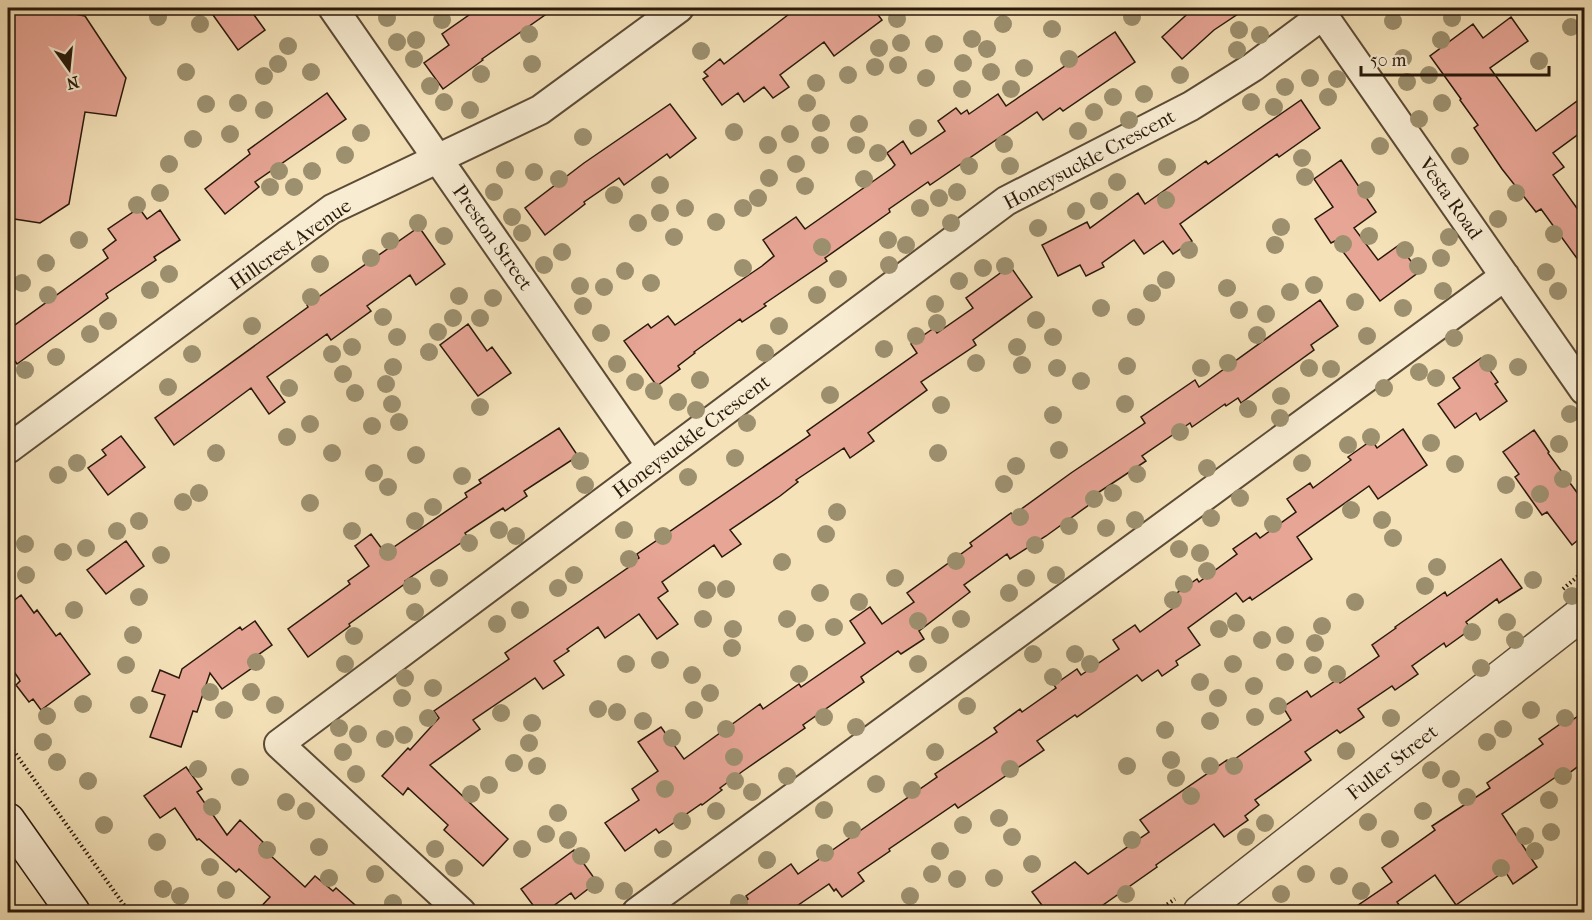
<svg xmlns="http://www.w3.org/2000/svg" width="1592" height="920" font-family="'IM FELL French Canon',serif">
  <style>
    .building { fill: #e7a595; stroke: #29190b; stroke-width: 1.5 }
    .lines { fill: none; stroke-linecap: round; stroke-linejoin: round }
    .minor-casing { stroke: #5c4b36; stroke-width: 32 }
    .tertiary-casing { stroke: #5c4b36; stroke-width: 36 }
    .secondary-casing { stroke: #29190b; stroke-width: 36 }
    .path { stroke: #29190b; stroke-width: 4; stroke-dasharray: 1.5 3; stroke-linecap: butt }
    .minor { stroke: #f8ecd2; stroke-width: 28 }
    .tertiary { stroke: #f8ecd2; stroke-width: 33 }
    .secondary { stroke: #f8ecd2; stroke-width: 33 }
    .tree { fill: #9d906f }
    .labels { text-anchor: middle; stroke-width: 4.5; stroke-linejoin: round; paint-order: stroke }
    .street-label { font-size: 20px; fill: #29190b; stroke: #f8ecd2 }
  </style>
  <rect width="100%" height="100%" fill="#f5e2b9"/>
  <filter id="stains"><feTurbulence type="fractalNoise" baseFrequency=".00333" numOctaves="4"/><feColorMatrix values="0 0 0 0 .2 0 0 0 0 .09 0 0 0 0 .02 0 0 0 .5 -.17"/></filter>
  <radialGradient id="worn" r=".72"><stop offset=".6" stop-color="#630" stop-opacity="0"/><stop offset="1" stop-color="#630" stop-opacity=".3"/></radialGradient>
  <path class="building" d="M8 8H44L85 16 126 78 116 116 85 112 69 204 40 223 8 218Z
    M208 8H249L265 30 238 50Z
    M479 8H555L482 59 483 60 443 89 424 63 449 45 442 34Z
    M797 8H873L882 20 834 56 824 42 780 75 789 87 773 98 764 87 744 102 738 93 722 105 703 79 708 76 704 72 720 59 724 64Z
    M1194 8H1247L1214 30 1182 59 1162 37Z
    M1511 17 1528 41 1490 68 1536 131 1584 96V130L1553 153 1564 167 1553 175 1584 218V268L1541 209 1536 212 1502 169 1474 128 1478 125 1460 100 1461 99 1430 56 1473 24 1483 38Z
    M1115 32 1135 62 1063 111 1060 108 1043 120 1037 112 930 185 928 182 889 209 890 212 825 258 827 261 764 304 766 306 742 322 740 319 694 352 695 353 678 366 680 369 657 386 624 341 648 324 651 328 668 316 675 325 762 266 774 256 763 240 796 217 805 229 892 168 895 165 887 153 903 141 911 154 945 131 938 121 956 108 961 114 967 110 969 114 998 94 1006 106Z
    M327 93 346 119 255 182 259 187 225 214 205 189 250 154 248 150Z
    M1301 100 1320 128 1279 157 1277 154 1180 224 1192 241 1173 254 1163 241 1144 254 1134 240 1102 263 1104 267 1086 276 1080 265 1058 276 1042 245 1087 222 1090 228 1138 193 1145 204 1206 161 1208 164Z
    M670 104 696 138 670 158 667 154 624 185 619 178 584 202 585 204 545 235 525 208 584 163Z
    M1341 160 1376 212 1354 228 1378 260 1399 245 1419 272 1380 301 1335 241 1331 243 1315 219 1333 207 1314 179Z
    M139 208 147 219 160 210 180 240 154 257 156 260 106 294 108 298 17 364 8 351V330L108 258 103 250 116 240 108 229Z
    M419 227 445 264 416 285 410 275 367 306 371 311 331 340 327 334 267 377 285 402 269 414 251 388 174 445 155 418 308 307 307 305Z
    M1010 266 1032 297 973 340 976 345 921 382 927 390 868 433 874 441 850 458 844 448 796 480 798 482 780 496 730 530 741 544 722 557 714 545 662 582 668 591 658 598 678 624 657 639 639 614 605 638 598 627 567 649 569 651 554 661 564 675 543 689 535 678 473 720 480 729 430 765 508 839 483 866 444 830 448 825 408 788 403 795 382 776 408 748 410 750 439 718 434 711 509 659 505 653 629 567 628 565 639 558 637 554 810 435 807 431 917 353 911 344 934 328 937 333 973 308 966 298Z
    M1320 300 1338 326 1311 345 1314 350 1241 403 1238 398 1226 406 1225 404 1192 427 1190 423 1142 456 1146 461 1090 498 1093 502 1046 536 1010 559 1007 554 964 585 970 592 919 631 924 639 901 654 898 651 861 677 864 682 803 725 805 728 743 771 720 788 722 790 702 805 701 804 659 833 656 829 625 851 605 823 639 800 632 789 658 771 638 742 661 727 684 759 760 704 763 709 799 684 801 687 865 643 850 621 870 607 882 624 914 602 907 593 972 546 970 543 1011 513 1013 515 1071 473 1145 423 1141 417 1195 380 1199 387Z
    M468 324 487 351 492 347 511 373 478 396 440 345Z
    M1481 358 1498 382 1495 384 1507 401 1480 420 1476 413 1455 428 1438 404 1460 388 1453 378Z
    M559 428 578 456 524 491 527 496 505 511 503 508 465 533 468 538 405 581 406 583 349 624 350 626 308 657 288 629 350 584 348 581 369 566 355 546 371 534 385 553 467 497 465 493 481 483 479 480Z
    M1403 429 1427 465 1378 499 1369 486 1297 537 1312 559 1252 600 1250 597 1243 602 1236 593 1188 628 1200 645 1176 661 1178 665 1162 676 1158 670 1142 681 1137 675 1077 717 1075 715 1037 741 1044 750 958 808 955 804 889 849 890 851 858 873 864 881 842 897 836 889 834 891 829 884 788 912H729L748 899 746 896 791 864 798 874 937 777 935 774 997 732 994 728 1020 709 1022 712 1056 688 1054 685 1077 669 1081 675 1119 649 1113 640 1135 625 1140 632 1180 603 1174 595 1197 579 1199 582 1237 554 1233 549 1256 533 1260 538 1296 512 1287 499 1310 483 1313 488 1351 460 1348 457 1372 440 1377 448Z
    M1534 430 1549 452 1548 453 1584 502V535L1572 545 1547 512 1542 515 1515 477 1519 474 1503 452Z
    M121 436 145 467 108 495 88 468 106 455 102 450Z
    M126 541 144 566 106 594 87 570Z
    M1501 559 1522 588 1499 603 1497 599 1466 622 1471 629 1446 647 1444 643 1412 666 1418 674 1395 690 1392 686 1358 709 1364 717 1340 733 1337 730 1305 752 1311 760 1255 800 1259 805 1245 816 1248 820 1224 837 1214 824 1156 865 1157 867 1093 912H1047L1032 892 1075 862 1088 874 1149 832 1140 820 1227 760 1229 763 1291 720 1283 707 1307 691 1311 697 1338 679 1340 683 1379 656 1372 645 1396 628 1395 627 1445 592 1447 596Z
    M21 595 34 613 37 610 56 636 60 633 90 674 41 710 33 699 29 702 16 685 20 681 19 679 8 663V605Z
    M255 621 272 645 248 662 252 668 222 689 210 673 197 712 193 711 181 747 150 737 165 695 152 691 160 670 179 678 182 669 240 627 242 630Z
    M1584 712V762L1565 776 1563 772 1502 814 1537 867 1513 884 1505 871 1456 905 1435 875 1397 902 1404 912H1348L1392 882 1382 868 1435 830 1432 826 1490 788 1487 783 1543 744 1539 739 1563 722 1565 725Z
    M186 767 202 789 197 792 227 835 240 820 263 842 260 846 305 887 315 876 333 891 336 888 363 912H256L270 897 239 869 236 872 199 839 197 840 175 808 160 818 144 796Z
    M574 850 597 882 575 899 571 893 545 912H538L521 889Z"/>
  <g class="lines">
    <defs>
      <path id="minor" d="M333 8 651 466
        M1318 8 1584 390
        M8 449 332 209 540 110 679 8
        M461 912 279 744 1006 201 1191 106 1253 67 1323 15
        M637 912 1505 276"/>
      <path id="tertiary" d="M1200 912 1584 612"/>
      <path id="secondary" d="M8 820 73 912"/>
    </defs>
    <use href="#minor" class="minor-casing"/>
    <use href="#tertiary" class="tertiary-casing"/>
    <use href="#secondary" class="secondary-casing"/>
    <path class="path" d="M1563 589 1584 571
      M8 743 129 912
      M8 897 18 912
      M1156 912 1175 899"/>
    <use href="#minor" class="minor"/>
    <use href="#tertiary" class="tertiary"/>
    <use href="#secondary" class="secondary"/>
  </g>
  <g class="tree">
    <circle cx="158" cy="17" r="9"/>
    <circle cx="1132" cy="17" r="9"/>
    <circle cx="387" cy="18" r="9"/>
    <circle cx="1452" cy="18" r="9"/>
    <circle cx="897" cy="19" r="9"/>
    <circle cx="442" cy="20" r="9"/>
    <circle cx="1393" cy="21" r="9"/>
    <circle cx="200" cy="24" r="9"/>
    <circle cx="1003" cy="24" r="9"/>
    <circle cx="1571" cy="27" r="9"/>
    <circle cx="1052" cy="29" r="9"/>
    <circle cx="1239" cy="30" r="9"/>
    <circle cx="529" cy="34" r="9"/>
    <circle cx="1260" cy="35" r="9"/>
    <circle cx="972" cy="39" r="9"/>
    <circle cx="416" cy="40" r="9"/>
    <circle cx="1441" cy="40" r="9"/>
    <circle cx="397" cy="42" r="9"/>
    <circle cx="901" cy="43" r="9"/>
    <circle cx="934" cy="44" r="9"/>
    <circle cx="288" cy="46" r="9"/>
    <circle cx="879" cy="48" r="9"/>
    <circle cx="987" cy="49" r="9"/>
    <circle cx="1237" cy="50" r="9"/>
    <circle cx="701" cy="51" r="9"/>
    <circle cx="1403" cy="58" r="9"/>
    <circle cx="414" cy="59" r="9"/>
    <circle cx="1069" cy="59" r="9"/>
    <circle cx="1539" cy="61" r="9"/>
    <circle cx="963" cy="63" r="9"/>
    <circle cx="278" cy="64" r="9"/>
    <circle cx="532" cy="64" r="9"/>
    <circle cx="898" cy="65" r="9"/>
    <circle cx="875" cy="67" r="9"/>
    <circle cx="1024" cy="68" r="9"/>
    <circle cx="186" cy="72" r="9"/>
    <circle cx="311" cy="72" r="9"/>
    <circle cx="991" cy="72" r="9"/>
    <circle cx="481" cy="74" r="9"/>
    <circle cx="848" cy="75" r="9"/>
    <circle cx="1180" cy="75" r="9"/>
    <circle cx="1429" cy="75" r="9"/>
    <circle cx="264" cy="76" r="9"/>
    <circle cx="926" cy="78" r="9"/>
    <circle cx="1310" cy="78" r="9"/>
    <circle cx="1337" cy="79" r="9"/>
    <circle cx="1407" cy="82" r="9"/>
    <circle cx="816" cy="83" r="9"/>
    <circle cx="430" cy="86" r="9"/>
    <circle cx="1285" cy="87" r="9"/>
    <circle cx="962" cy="89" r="9"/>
    <circle cx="1011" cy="89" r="9"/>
    <circle cx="1144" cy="94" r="9"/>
    <circle cx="1113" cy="97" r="9"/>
    <circle cx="1328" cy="97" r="9"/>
    <circle cx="444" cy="102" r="9"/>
    <circle cx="1251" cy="102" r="9"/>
    <circle cx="238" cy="103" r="9"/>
    <circle cx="807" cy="103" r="9"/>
    <circle cx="1442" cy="103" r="9"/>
    <circle cx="206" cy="104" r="9"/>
    <circle cx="1274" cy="107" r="9"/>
    <circle cx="264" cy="110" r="9"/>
    <circle cx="470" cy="110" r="9"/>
    <circle cx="1094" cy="112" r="9"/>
    <circle cx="1419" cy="119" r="9"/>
    <circle cx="1129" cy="120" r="9"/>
    <circle cx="821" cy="123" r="9"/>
    <circle cx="859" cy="124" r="9"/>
    <circle cx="918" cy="128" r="9"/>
    <circle cx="1078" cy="131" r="9"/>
    <circle cx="734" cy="132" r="9"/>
    <circle cx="361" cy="133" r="9"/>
    <circle cx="230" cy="134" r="9"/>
    <circle cx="790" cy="134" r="9"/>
    <circle cx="583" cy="137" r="9"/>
    <circle cx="193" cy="139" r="9"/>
    <circle cx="1004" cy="144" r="9"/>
    <circle cx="768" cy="145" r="9"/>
    <circle cx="820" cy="145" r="9"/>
    <circle cx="856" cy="145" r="9"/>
    <circle cx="1380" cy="146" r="9"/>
    <circle cx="878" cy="153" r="9"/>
    <circle cx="345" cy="155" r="9"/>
    <circle cx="1460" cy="156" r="9"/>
    <circle cx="1302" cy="158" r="9"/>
    <circle cx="169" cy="164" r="9"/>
    <circle cx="796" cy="164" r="9"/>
    <circle cx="969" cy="166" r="9"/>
    <circle cx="1010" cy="166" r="9"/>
    <circle cx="1167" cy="167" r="9"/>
    <circle cx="505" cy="170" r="9"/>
    <circle cx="279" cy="171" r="9"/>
    <circle cx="312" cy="171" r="9"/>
    <circle cx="534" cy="172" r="9"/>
    <circle cx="1305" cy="177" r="9"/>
    <circle cx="769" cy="178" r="9"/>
    <circle cx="559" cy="179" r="9"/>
    <circle cx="864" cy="179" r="9"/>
    <circle cx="1117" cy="182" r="9"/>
    <circle cx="660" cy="185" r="9"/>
    <circle cx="805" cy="186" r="9"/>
    <circle cx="270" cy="187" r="9"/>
    <circle cx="294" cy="187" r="9"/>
    <circle cx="1366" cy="190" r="9"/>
    <circle cx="494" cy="192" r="9"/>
    <circle cx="957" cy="192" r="9"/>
    <circle cx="160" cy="193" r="9"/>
    <circle cx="1516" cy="193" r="9"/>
    <circle cx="614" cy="195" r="9"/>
    <circle cx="758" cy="198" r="9"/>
    <circle cx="939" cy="198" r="9"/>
    <circle cx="1166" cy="200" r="9"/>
    <circle cx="1099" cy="201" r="9"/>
    <circle cx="137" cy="205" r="9"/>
    <circle cx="685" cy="208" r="9"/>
    <circle cx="743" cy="208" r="9"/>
    <circle cx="920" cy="208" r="9"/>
    <circle cx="1076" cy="211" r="9"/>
    <circle cx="660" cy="213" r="9"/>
    <circle cx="512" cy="217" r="9"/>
    <circle cx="1498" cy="219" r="9"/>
    <circle cx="716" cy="222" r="9"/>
    <circle cx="418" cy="223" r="9"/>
    <circle cx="638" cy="223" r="9"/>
    <circle cx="951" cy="223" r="9"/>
    <circle cx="1281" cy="227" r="9"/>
    <circle cx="1038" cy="228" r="9"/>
    <circle cx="522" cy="233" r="9"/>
    <circle cx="1554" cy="234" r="9"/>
    <circle cx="444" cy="236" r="9"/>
    <circle cx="1369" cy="236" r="9"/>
    <circle cx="674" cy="237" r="9"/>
    <circle cx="1449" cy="237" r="9"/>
    <circle cx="79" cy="240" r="9"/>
    <circle cx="888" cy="240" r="9"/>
    <circle cx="390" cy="241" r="9"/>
    <circle cx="1343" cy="244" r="9"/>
    <circle cx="906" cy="245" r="9"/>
    <circle cx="1275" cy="245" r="9"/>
    <circle cx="822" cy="247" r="9"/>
    <circle cx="1189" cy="250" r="9"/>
    <circle cx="1405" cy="250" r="9"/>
    <circle cx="562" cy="252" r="9"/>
    <circle cx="371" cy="258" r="9"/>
    <circle cx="1441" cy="258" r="9"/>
    <circle cx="46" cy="263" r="9"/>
    <circle cx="320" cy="264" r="9"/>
    <circle cx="544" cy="265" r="9"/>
    <circle cx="889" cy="265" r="9"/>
    <circle cx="1005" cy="266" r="9"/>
    <circle cx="1418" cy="266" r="9"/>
    <circle cx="743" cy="268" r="9"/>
    <circle cx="983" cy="268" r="9"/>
    <circle cx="625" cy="271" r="9"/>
    <circle cx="1546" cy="272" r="9"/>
    <circle cx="169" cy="274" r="9"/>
    <circle cx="838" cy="279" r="9"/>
    <circle cx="1166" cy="280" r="9"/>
    <circle cx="959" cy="281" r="9"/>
    <circle cx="22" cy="283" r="9"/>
    <circle cx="651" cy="283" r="9"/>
    <circle cx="1314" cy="285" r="9"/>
    <circle cx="580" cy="286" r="9"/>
    <circle cx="604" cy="287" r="9"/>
    <circle cx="1227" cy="288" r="9"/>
    <circle cx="150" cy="290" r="9"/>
    <circle cx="1443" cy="291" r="9"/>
    <circle cx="1558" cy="291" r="9"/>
    <circle cx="1290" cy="292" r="9"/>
    <circle cx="1152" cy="293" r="9"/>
    <circle cx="48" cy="295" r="9"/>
    <circle cx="817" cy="295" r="9"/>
    <circle cx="459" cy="296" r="9"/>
    <circle cx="311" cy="297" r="9"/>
    <circle cx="493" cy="298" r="9"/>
    <circle cx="1355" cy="302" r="9"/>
    <circle cx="935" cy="304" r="9"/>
    <circle cx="583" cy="306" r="9"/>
    <circle cx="1101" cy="308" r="9"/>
    <circle cx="1403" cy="308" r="9"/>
    <circle cx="1239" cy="310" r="9"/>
    <circle cx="1266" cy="314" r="9"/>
    <circle cx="383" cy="317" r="9"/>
    <circle cx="1136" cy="317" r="9"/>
    <circle cx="453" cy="318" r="9"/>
    <circle cx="480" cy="318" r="9"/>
    <circle cx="1036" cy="320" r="9"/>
    <circle cx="108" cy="321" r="9"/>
    <circle cx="937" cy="323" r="9"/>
    <circle cx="252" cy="326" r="9"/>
    <circle cx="779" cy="326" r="9"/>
    <circle cx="438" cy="332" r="9"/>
    <circle cx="601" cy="333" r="9"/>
    <circle cx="90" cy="334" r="9"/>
    <circle cx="1257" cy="335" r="9"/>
    <circle cx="916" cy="336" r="9"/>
    <circle cx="1367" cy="336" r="9"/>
    <circle cx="397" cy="337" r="9"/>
    <circle cx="1053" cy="337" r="9"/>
    <circle cx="1454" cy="338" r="9"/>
    <circle cx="352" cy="347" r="9"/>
    <circle cx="1017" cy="347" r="9"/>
    <circle cx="884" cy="349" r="9"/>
    <circle cx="429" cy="352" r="9"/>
    <circle cx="765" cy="353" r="9"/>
    <circle cx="192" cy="354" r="9"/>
    <circle cx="332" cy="354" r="9"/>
    <circle cx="56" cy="357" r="9"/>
    <circle cx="976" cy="363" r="9"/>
    <circle cx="1228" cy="363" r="9"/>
    <circle cx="1488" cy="363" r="9"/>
    <circle cx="617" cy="364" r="9"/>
    <circle cx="1022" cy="365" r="9"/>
    <circle cx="1127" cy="366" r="9"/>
    <circle cx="393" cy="367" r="9"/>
    <circle cx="1518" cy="367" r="9"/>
    <circle cx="1057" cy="368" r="9"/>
    <circle cx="1201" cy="368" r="9"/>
    <circle cx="1309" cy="368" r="9"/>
    <circle cx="1331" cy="369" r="9"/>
    <circle cx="25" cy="370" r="9"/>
    <circle cx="1419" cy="372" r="9"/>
    <circle cx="343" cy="374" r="9"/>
    <circle cx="1436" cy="378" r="9"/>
    <circle cx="700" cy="380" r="9"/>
    <circle cx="1081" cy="381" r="9"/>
    <circle cx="635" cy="382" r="9"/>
    <circle cx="386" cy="384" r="9"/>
    <circle cx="168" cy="387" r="9"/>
    <circle cx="289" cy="388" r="9"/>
    <circle cx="1384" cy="388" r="9"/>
    <circle cx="654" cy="391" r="9"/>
    <circle cx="355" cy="393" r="9"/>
    <circle cx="830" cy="395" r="9"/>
    <circle cx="1281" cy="396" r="9"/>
    <circle cx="678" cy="402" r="9"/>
    <circle cx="392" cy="404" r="9"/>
    <circle cx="1125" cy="404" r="9"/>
    <circle cx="941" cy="405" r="9"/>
    <circle cx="480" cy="407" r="9"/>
    <circle cx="1248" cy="409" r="9"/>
    <circle cx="696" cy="410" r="9"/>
    <circle cx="1570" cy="414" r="9"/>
    <circle cx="1053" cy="415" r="9"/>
    <circle cx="1280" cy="418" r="9"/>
    <circle cx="399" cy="422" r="9"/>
    <circle cx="747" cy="423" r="9"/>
    <circle cx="310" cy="424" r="9"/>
    <circle cx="372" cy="426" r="9"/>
    <circle cx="1180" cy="432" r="9"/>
    <circle cx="287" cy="437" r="9"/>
    <circle cx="1371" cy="437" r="9"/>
    <circle cx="1431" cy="443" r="9"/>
    <circle cx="1559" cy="444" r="9"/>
    <circle cx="1348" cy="445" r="9"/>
    <circle cx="1059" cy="450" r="9"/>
    <circle cx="216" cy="453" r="9"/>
    <circle cx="332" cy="453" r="9"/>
    <circle cx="938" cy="453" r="9"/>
    <circle cx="416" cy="455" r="9"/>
    <circle cx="735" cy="458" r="9"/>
    <circle cx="580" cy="461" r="9"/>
    <circle cx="77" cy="463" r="9"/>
    <circle cx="1302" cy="463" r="9"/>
    <circle cx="1455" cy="464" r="9"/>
    <circle cx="1016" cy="466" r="9"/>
    <circle cx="1207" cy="468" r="9"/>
    <circle cx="374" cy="473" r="9"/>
    <circle cx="1137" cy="474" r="9"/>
    <circle cx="58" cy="475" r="9"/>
    <circle cx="462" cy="476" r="9"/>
    <circle cx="688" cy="477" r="9"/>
    <circle cx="1563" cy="479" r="9"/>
    <circle cx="1004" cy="484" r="9"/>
    <circle cx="585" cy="485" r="9"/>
    <circle cx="1506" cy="485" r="9"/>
    <circle cx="388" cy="487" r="9"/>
    <circle cx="199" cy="493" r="9"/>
    <circle cx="1113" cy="493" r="9"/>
    <circle cx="1540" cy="494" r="9"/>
    <circle cx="1240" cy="498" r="9"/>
    <circle cx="1094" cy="499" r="9"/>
    <circle cx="183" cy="502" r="9"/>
    <circle cx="310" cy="503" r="9"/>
    <circle cx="433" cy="507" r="9"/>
    <circle cx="1351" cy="510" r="9"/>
    <circle cx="1524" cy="510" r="9"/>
    <circle cx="837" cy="512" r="9"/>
    <circle cx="1020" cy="517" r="9"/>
    <circle cx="1211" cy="518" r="9"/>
    <circle cx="1135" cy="520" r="9"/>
    <circle cx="1382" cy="520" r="9"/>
    <circle cx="139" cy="521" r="9"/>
    <circle cx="415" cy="521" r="9"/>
    <circle cx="1273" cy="524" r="9"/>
    <circle cx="1069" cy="526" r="9"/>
    <circle cx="1106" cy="528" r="9"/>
    <circle cx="499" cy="530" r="9"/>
    <circle cx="624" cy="530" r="9"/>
    <circle cx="117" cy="531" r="9"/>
    <circle cx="352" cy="531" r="9"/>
    <circle cx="826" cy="534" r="9"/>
    <circle cx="516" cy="536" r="9"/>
    <circle cx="663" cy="536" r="9"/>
    <circle cx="1393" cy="538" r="9"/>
    <circle cx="469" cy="543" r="9"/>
    <circle cx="25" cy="544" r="9"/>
    <circle cx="1035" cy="545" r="9"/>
    <circle cx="86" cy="548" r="9"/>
    <circle cx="1179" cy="549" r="9"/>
    <circle cx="63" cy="552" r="9"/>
    <circle cx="388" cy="552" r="9"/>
    <circle cx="1200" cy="553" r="9"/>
    <circle cx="161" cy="555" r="9"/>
    <circle cx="629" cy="559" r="9"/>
    <circle cx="956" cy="561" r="9"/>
    <circle cx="782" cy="562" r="9"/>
    <circle cx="1437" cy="567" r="9"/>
    <circle cx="1207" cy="571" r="9"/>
    <circle cx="26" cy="575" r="9"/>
    <circle cx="574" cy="575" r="9"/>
    <circle cx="1056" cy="575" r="9"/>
    <circle cx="439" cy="578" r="9"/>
    <circle cx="895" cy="578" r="9"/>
    <circle cx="1026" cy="578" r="9"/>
    <circle cx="1533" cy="580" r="9"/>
    <circle cx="1184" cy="584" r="9"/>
    <circle cx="412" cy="586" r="9"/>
    <circle cx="1425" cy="586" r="9"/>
    <circle cx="558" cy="588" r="9"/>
    <circle cx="726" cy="589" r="9"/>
    <circle cx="707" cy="590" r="9"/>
    <circle cx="820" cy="593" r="9"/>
    <circle cx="1009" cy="593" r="9"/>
    <circle cx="1572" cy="596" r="9"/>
    <circle cx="139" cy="597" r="9"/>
    <circle cx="1173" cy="600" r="9"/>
    <circle cx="859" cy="602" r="9"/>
    <circle cx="1355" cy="602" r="9"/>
    <circle cx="74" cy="610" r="9"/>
    <circle cx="520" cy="610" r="9"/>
    <circle cx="415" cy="612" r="9"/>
    <circle cx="703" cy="619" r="9"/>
    <circle cx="787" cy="619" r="9"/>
    <circle cx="961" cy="619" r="9"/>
    <circle cx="918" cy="621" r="9"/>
    <circle cx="1507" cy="622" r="9"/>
    <circle cx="1236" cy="623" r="9"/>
    <circle cx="497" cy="624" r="9"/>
    <circle cx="1322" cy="626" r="9"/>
    <circle cx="834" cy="627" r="9"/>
    <circle cx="733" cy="629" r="9"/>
    <circle cx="1219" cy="629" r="9"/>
    <circle cx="1472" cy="632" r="9"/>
    <circle cx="805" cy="633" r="9"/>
    <circle cx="133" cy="635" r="9"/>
    <circle cx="940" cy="635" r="9"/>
    <circle cx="1285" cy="635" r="9"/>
    <circle cx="354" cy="636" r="9"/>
    <circle cx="1262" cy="640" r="9"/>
    <circle cx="1515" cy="640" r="9"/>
    <circle cx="1315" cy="643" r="9"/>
    <circle cx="732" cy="648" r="9"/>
    <circle cx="1033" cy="654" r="9"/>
    <circle cx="1075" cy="654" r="9"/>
    <circle cx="660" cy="660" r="9"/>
    <circle cx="256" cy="662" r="9"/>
    <circle cx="1285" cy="662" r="9"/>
    <circle cx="345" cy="664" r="9"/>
    <circle cx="626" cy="664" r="9"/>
    <circle cx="918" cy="664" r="9"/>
    <circle cx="1090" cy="664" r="9"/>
    <circle cx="1233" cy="664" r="9"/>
    <circle cx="126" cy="665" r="9"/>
    <circle cx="1313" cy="665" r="9"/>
    <circle cx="1481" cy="668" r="9"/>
    <circle cx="799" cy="674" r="9"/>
    <circle cx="1337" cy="674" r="9"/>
    <circle cx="692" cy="675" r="9"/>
    <circle cx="1053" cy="677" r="9"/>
    <circle cx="405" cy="678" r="9"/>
    <circle cx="1200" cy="682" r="9"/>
    <circle cx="1254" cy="686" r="9"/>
    <circle cx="433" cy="688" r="9"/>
    <circle cx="210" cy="692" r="9"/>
    <circle cx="251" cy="692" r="9"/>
    <circle cx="710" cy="693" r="9"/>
    <circle cx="402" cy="698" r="9"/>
    <circle cx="1218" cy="698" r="9"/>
    <circle cx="83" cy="704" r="9"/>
    <circle cx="139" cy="705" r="9"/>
    <circle cx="275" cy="705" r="9"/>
    <circle cx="967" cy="706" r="9"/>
    <circle cx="1278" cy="706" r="9"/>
    <circle cx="598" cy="709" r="9"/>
    <circle cx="224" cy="710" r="9"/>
    <circle cx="694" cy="710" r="9"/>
    <circle cx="1531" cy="710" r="9"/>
    <circle cx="617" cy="712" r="9"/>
    <circle cx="501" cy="713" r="9"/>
    <circle cx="47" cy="716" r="9"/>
    <circle cx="824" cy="717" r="9"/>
    <circle cx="1255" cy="717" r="9"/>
    <circle cx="428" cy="718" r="9"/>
    <circle cx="1391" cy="718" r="9"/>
    <circle cx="1565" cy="718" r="9"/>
    <circle cx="643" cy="721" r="9"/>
    <circle cx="1210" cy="721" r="9"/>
    <circle cx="532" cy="723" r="9"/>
    <circle cx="856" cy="727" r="9"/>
    <circle cx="339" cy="728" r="9"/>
    <circle cx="726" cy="729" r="9"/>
    <circle cx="1503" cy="729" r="9"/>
    <circle cx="1165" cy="730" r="9"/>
    <circle cx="358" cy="734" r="9"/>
    <circle cx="404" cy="735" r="9"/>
    <circle cx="672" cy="738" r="9"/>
    <circle cx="385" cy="739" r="9"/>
    <circle cx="43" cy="742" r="9"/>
    <circle cx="1487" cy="742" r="9"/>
    <circle cx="529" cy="743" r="9"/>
    <circle cx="1346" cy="751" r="9"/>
    <circle cx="343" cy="752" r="9"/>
    <circle cx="935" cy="752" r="9"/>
    <circle cx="734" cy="757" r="9"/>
    <circle cx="1171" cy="760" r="9"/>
    <circle cx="57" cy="762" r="9"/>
    <circle cx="514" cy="763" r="9"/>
    <circle cx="537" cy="766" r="9"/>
    <circle cx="1127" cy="766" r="9"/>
    <circle cx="1210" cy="766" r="9"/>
    <circle cx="1234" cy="766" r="9"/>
    <circle cx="198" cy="769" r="9"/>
    <circle cx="1010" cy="769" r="9"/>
    <circle cx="1431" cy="770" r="9"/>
    <circle cx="356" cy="774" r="9"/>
    <circle cx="787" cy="776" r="9"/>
    <circle cx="1563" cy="776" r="9"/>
    <circle cx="240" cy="777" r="9"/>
    <circle cx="1176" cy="778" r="9"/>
    <circle cx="1451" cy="779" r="9"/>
    <circle cx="88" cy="781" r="9"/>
    <circle cx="735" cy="781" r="9"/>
    <circle cx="876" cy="784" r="9"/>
    <circle cx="489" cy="785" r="9"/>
    <circle cx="665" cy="789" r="9"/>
    <circle cx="912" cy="790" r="9"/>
    <circle cx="752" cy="792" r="9"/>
    <circle cx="471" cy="794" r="9"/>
    <circle cx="1191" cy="796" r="9"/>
    <circle cx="1467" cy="797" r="9"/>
    <circle cx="1549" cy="800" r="9"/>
    <circle cx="286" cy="802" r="9"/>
    <circle cx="212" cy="807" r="9"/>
    <circle cx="824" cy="810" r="9"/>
    <circle cx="306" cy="811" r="9"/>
    <circle cx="716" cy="811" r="9"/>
    <circle cx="1423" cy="811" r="9"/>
    <circle cx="558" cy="813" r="9"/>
    <circle cx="999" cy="818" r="9"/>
    <circle cx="682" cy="821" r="9"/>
    <circle cx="1368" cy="822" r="9"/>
    <circle cx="1265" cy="823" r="9"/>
    <circle cx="104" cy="825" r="9"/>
    <circle cx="963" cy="825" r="9"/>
    <circle cx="852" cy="830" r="9"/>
    <circle cx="1551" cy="832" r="9"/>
    <circle cx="546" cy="834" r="9"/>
    <circle cx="1525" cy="836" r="9"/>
    <circle cx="1012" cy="837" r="9"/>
    <circle cx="1246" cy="837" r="9"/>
    <circle cx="1390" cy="839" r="9"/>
    <circle cx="568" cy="840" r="9"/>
    <circle cx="1132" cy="840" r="9"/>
    <circle cx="157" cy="842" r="9"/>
    <circle cx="319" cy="847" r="9"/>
    <circle cx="435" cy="849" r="9"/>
    <circle cx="522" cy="849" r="9"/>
    <circle cx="663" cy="849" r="9"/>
    <circle cx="267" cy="850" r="9"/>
    <circle cx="940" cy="851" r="9"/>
    <circle cx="1535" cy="851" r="9"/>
    <circle cx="825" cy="853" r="9"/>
    <circle cx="581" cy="856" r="9"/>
    <circle cx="767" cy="860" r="9"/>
    <circle cx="1032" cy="864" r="9"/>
    <circle cx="210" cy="867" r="9"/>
    <circle cx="454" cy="868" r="9"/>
    <circle cx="1501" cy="868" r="9"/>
    <circle cx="375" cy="874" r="9"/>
    <circle cx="932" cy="874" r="9"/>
    <circle cx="1306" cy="874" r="9"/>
    <circle cx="1339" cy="876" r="9"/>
    <circle cx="329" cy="878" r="9"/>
    <circle cx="994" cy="878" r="9"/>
    <circle cx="957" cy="879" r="9"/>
    <circle cx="595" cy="885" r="9"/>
    <circle cx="163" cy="889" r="9"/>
    <circle cx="226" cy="890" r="9"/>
    <circle cx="624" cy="891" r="9"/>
    <circle cx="1361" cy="891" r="9"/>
    <circle cx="1126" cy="894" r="9"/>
    <circle cx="1281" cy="894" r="9"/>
    <circle cx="180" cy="896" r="9"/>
    <circle cx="910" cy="896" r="9"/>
    <circle cx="393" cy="903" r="9"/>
    <circle cx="739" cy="903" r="9"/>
  </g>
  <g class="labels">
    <g class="street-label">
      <text transform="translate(1089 159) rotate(-28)" y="7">Honeysuckle Crescent</text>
      <text transform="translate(1451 198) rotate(55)" y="7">Vesta Road</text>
      <text transform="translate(493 237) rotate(55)" y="7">Preston Street</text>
      <text transform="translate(290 244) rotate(-35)" y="7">Hillcrest Avenue</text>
      <text transform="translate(691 436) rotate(-37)" y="7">Honeysuckle Crescent</text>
      <text transform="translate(1392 762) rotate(-38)" y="7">Fuller Street</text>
    </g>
  </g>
  <rect width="1592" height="920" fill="none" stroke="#f5e2b9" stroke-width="30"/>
  <rect x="9" y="9" width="1574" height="902" fill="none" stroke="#29190b" stroke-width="3"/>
  <rect x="15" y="15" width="1562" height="890" fill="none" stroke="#29190b" stroke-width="1.5"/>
  <g transform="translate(69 69) rotate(165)" stroke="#f8ecd2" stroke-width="4.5" paint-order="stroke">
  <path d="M0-4.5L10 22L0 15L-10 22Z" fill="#29190b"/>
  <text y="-9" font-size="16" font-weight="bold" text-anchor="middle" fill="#29190b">N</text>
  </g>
  <path d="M1361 66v9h188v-9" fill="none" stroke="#29190b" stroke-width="3"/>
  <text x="1370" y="66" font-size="18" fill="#29190b" stroke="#f8ecd2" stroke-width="4.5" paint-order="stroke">50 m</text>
  <rect width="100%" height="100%" filter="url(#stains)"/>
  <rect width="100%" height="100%" fill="url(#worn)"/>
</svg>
